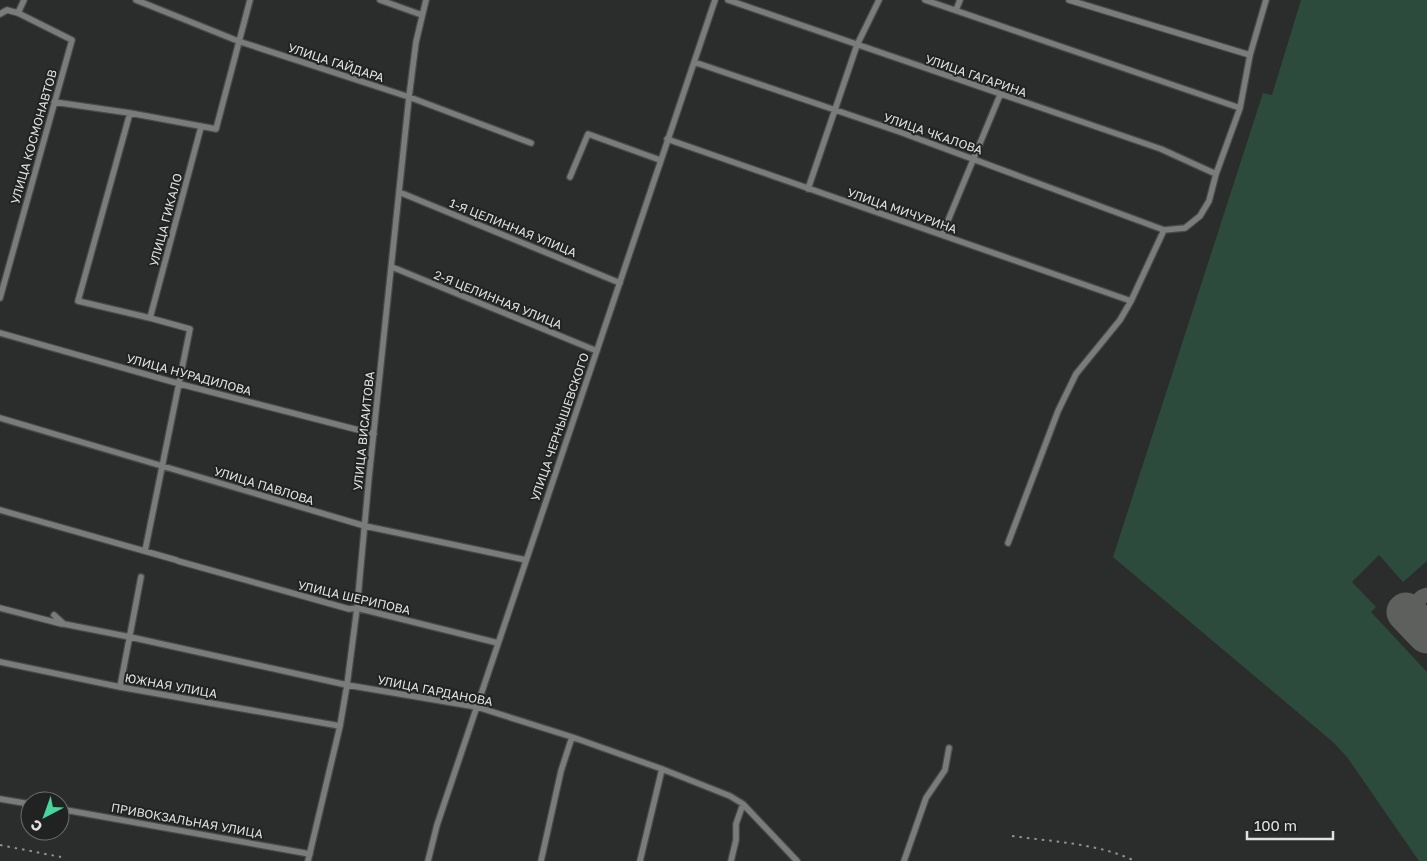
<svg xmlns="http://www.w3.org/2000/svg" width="1427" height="861" font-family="'Golos Text',sans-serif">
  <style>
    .green { fill: #2d4b3d }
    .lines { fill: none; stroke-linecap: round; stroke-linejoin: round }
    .taxiway { stroke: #5e605e; stroke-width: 15 }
    .runway { stroke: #5e605e; stroke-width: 39 }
    .minor-casing { stroke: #474a48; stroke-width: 8 }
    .minor { stroke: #7a7c7b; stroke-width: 5.5 }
    .rail { stroke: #919392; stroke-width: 2; stroke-dasharray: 2.5 5; stroke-linecap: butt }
    .labels { text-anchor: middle; stroke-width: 4; stroke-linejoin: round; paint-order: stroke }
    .street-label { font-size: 12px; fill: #e0e2e1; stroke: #202321 }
  </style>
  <rect width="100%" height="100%" fill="#2a2d2b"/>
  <path class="green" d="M1301 0H1427V561L1403 582 1379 555 1352 582 1376 607 1371 612 1427 672V861H1419L1347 757 1333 742 1113 557 1263 93 1272 95Z"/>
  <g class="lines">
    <path class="taxiway" d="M1406 612 1422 597 1427 595"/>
    <path class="runway" d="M1406 612 1427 634"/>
    <defs>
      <path id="minor" d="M136 0 238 41 409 97 531 143
        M380 0 422 15
        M728 0 1161 149 1216 174
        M925 0 1240 108
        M1069 0 1250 55
        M956 10 960 0
        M18 13 24 0
        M0 14 7 10 18 13 72 40 0 298
        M694 62 900 132 1164 230
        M54 102 130 113 216 129 250 0
        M130 113 78 301 150 318 190 329 145 551
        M667 139 1131 301
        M570 177 588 134 660 160
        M808 189 857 45 879 0
        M399 192 620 283
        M942 235 1000 95
        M392 267 597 351
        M150 318 201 127
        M0 333 180 384 374 434
        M0 418 365 526 526 560
        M0 510 176 560
        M1008 543 1058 411 1076 374 1120 320 1131 301 1164 230 1185 228 1200 216 1209 201 1216 174 1240 108 1250 55 1266 0
        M178 561 349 609 357 608 498 643
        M0 608 62 624
        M54 615 64 624 130 637 347 685 477 707 572 737 662 769 730 796 743 804 797 861
        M0 662 120 687 340 726
        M120 687 141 577
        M0 799 30 804
        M60 809 310 854
        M308 861 340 726 347 685 357 608 369 477 409 97 416 42 426 0
        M428 861 437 825 715 0
        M541 861 561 771 572 737
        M640 861 662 769
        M731 861 736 840V824L743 804
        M904 861 926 798 945 770 949 748"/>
    </defs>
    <use href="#minor" class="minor-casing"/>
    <use href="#minor" class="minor"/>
    <path class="rail" d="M1012 836C1054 842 1097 843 1135 861
      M0 845 61 857"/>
  </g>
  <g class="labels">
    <g class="street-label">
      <text transform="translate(336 63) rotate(18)" y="4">УЛИЦА ГАЙДАРА</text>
      <text transform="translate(976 76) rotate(19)" y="4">УЛИЦА ГАГАРИНА</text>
      <text transform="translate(933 134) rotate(19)" y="4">УЛИЦА ЧКАЛОВА</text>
      <text transform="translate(34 137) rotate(-74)" y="4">УЛИЦА КОСМОНАВТОВ</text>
      <text transform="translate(902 211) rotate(19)" y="4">УЛИЦА МИЧУРИНА</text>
      <text transform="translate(166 220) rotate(-75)" y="4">УЛИЦА ГИКАЛО</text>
      <text transform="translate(513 228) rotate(22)" y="4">1-Я ЦЕЛИННАЯ УЛИЦА</text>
      <text transform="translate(498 300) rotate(22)" y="4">2-Я ЦЕЛИННАЯ УЛИЦА</text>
      <text transform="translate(189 375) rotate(15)" y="4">УЛИЦА НУРАДИЛОВА</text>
      <text transform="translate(560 427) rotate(-71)" y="4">УЛИЦА ЧЕРНЫШЕВСКОГО</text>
      <text transform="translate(364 431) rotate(-84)" y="4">УЛИЦА ВИСАИТОВА</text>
      <text transform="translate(264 486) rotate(17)" y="4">УЛИЦА ПАВЛОВА</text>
      <text transform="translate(354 598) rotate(13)" y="4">УЛИЦА ШЕРИПОВА</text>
      <text transform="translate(171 686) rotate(10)" y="4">ЮЖНАЯ УЛИЦА</text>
      <text transform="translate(435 691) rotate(11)" y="4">УЛИЦА ГАРДАНОВА</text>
      <text transform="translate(187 821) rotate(10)" y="4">ПРИВОКЗАЛЬНАЯ УЛИЦА</text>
    </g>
  </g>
  <g transform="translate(45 816) rotate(221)"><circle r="24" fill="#202321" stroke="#6d6f6e"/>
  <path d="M0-4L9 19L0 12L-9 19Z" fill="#48d49d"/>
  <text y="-8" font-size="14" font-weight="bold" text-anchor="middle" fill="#e0e2e1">С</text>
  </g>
  <path d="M1247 831v8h86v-8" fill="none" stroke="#e0e2e1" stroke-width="2.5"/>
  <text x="1254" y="831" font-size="15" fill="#e0e2e1" stroke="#202321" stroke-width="4" paint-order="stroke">100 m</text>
</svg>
